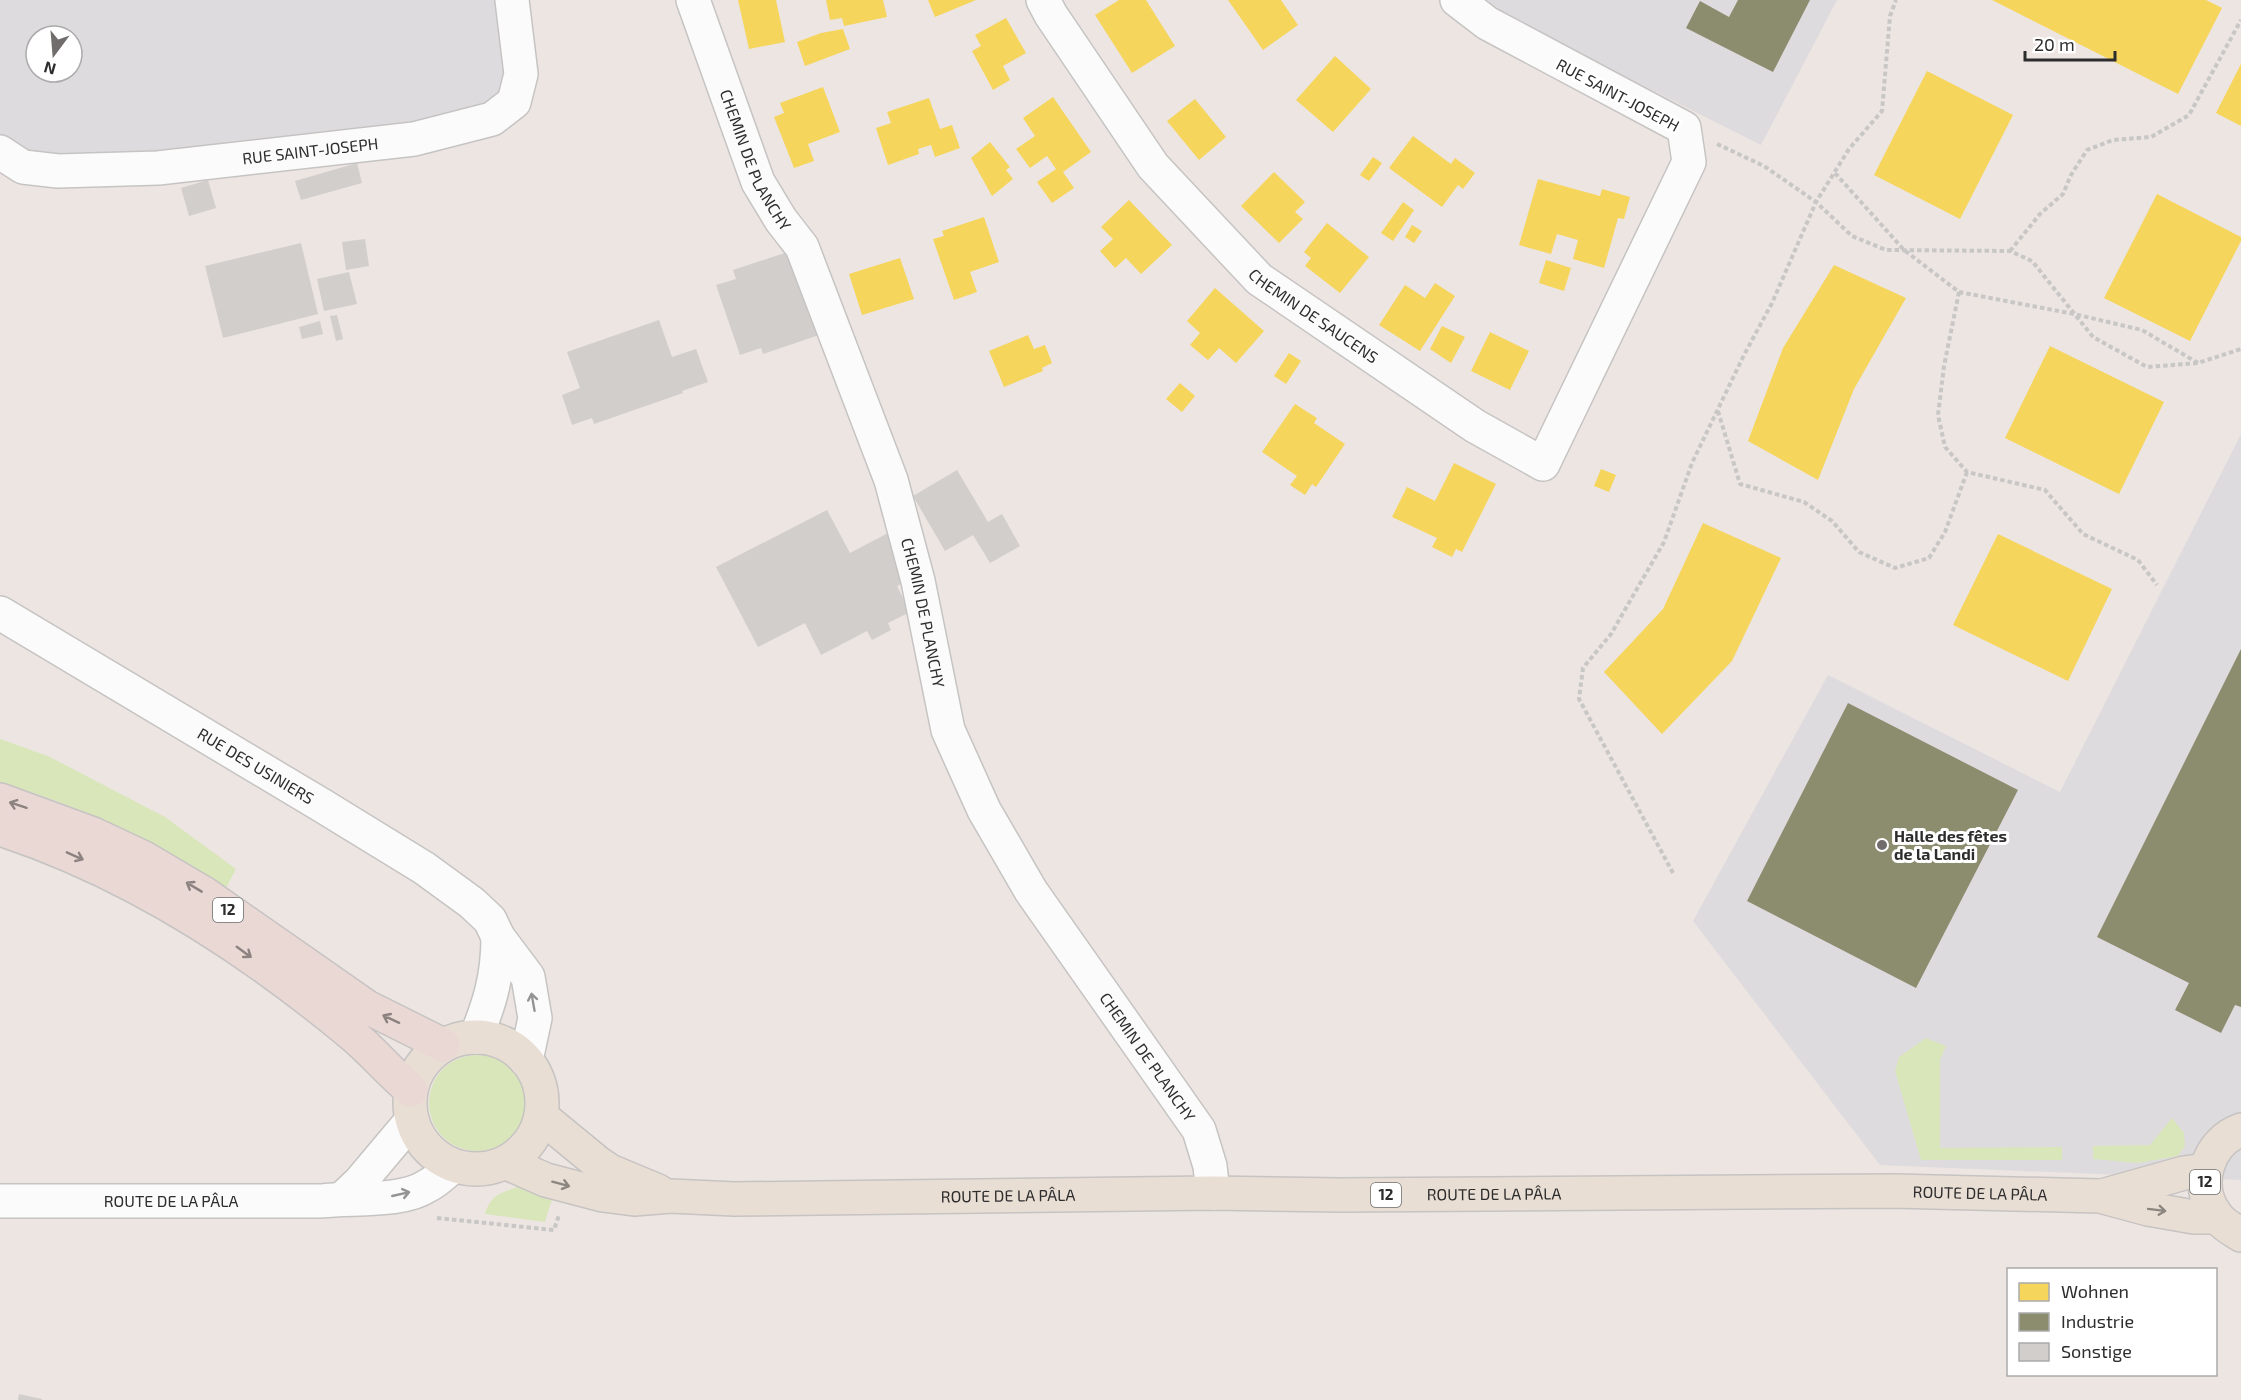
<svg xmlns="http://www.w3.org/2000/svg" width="2241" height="1400" font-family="'Exo 2',sans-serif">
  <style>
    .industrial { fill: #dedbde; fill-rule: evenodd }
    .green { fill: #d9e6ba }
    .homes { fill: #f6d55c }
    .industry { fill: #8c8c6e }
    .building { fill: #d2cecc }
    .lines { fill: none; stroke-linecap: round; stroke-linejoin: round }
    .minor-casing { stroke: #c6c4c3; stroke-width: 36 }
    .major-casing { stroke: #c6c3c3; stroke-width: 36 }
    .highway-casing { stroke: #c6c3c3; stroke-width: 36 }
    .path { stroke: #c8c7c6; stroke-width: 4; stroke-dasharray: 4.5 3; stroke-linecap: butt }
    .minor { stroke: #fcfbfb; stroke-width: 33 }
    .major { stroke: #e9ded4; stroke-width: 33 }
    .highway { stroke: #ead8d4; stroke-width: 33 }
    .oneway { stroke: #8c8280 }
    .oneway2 { stroke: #949494 }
    .oneway3 { stroke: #8b8680 }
    .poi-dot { fill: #706d6c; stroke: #fff; stroke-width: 2 }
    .labels { text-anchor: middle; stroke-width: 6; stroke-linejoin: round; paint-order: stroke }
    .shield { fill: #fff; stroke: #6c6c6c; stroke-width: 1.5 }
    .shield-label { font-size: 15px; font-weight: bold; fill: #2d2d2d }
    .street-label { font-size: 16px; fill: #2d2d2d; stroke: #fff }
    .poi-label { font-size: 16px; font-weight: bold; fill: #2d2d2d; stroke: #fff; text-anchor: start }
  </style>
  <rect width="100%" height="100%" fill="#ece5e2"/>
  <path class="industrial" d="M0 0H520L501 124 0 166ZM36 36H72V72H36Z
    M1481 0H1837L1761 145 1519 23Z
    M2241 434V1180L1880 1165 1693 921 1828 675 2060 792Z"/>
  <path class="green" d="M0 739 48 756 165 817 236 869 226 888C154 846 81 804 0 783Z
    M1926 1038 1946 1046 1940 1060V1148L2062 1147V1160H1921L1895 1071 1899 1057Z
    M429 1103a48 48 0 1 1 96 0a48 48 0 1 1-96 0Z
    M2172 1118 2184 1133 2185 1146 2178 1156 2138 1163 2093 1159V1146L2150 1145Z
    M517 1187 553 1196 545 1222 485 1214C490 1196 500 1193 517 1187Z"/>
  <path class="homes" d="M738 0H776L785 42 749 49Z
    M826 0H883L887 17 844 26 842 18 830 20Z
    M928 0H976L935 17Z
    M1119 0H1146L1175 46 1132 73 1095 15Z
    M1228 0H1281L1298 25 1263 50Z
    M1992 0H2206L2222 8 2178 94Z
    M1006 18 1026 53 1003 66 1010 80 993 90 972 51 981 46 975 35Z
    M843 29 850 49 805 66 797 42 821 33Z
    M1335 56 1371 89 1333 132 1296 100Z
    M2241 64V126L2216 113Z
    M1927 71 2013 115 1960 219 1874 175Z
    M823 87 840 132 808 144 814 161 794 168 774 117 784 113 780 103Z
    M1053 97 1091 152 1063 172 1074 188 1052 203 1037 182 1056 169 1047 156 1030 168 1016 149 1035 136 1023 118Z
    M929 98 940 129 952 125 960 148 935 157 931 145 918 149 919 154 888 165 876 128 891 123 887 112Z
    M1195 99 1226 137 1199 160 1167 121Z
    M1413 136 1451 164 1455 158 1475 173 1463 189 1458 185 1442 207 1389 168Z
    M990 142 1010 167 1006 170 1013 179 992 196 971 158Z
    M1373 157 1382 163 1369 181 1360 175Z
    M1274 172 1305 202 1295 212 1303 219 1279 243 1241 206Z
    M1538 179 1600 196 1602 189 1630 197 1624 219 1618 218 1604 268 1573 259 1578 240 1557 234 1551 254 1519 245Z
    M2157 194 2241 237V241L2190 341 2104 298Z
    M1129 200 1172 245 1141 274 1126 258 1115 268 1100 251 1113 239 1101 227Z
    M1403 202 1414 210 1393 241 1381 233Z
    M984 217 999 262 970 272 977 292 954 300 933 239 944 236 942 231Z
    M1327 223 1369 257 1340 293 1305 266 1311 258 1304 252Z
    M1412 225 1422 231 1414 243 1405 237Z
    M900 258 914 299 862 315 849 274Z
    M1546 260 1571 268 1564 291 1539 283Z
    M1834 265 1906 298 1854 389 1818 480 1748 441 1783 348Z
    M1435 283 1455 296 1420 351 1379 325 1405 285 1425 298Z
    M1215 288 1264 331 1236 363 1219 348 1208 360 1190 345 1200 333 1187 321Z
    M1442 326 1465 337 1451 363 1430 349Z
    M1490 332 1529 351 1510 390 1471 371Z
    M1028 335 1034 349 1045 345 1052 363 1042 368 1043 371 1004 387 989 351Z
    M2050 346 2164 402 2119 494 2005 438Z
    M1289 353 1301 361 1286 384 1274 376Z
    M1180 383 1195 396 1182 412 1166 399Z
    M1295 404 1317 418 1314 423 1345 444 1316 487 1312 484 1305 495 1290 485 1297 476 1262 452Z
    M1454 463 1496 484 1462 552 1456 549 1452 557 1432 547 1437 538 1392 517 1407 487 1435 501Z
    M1601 469 1616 475 1609 492 1594 486Z
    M1703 523 1781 558 1732 661 1662 734 1604 672 1663 609Z
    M1998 534 2112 589 2068 681 1953 625Z"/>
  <path class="industry" d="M1738 0H1810L1773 72 1686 28 1700 1 1729 17Z
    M2241 649V1007L2235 1005 2221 1033 2175 1010 2189 983 2097 937Z
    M1848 703 2018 790 1916 988 1747 901Z"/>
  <path class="building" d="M357 163 362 183 301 200 295 181Z
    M208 180 216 208 189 216 181 188Z
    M365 239 369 266 346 270 342 242Z
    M301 243 318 314 223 338 205 266Z
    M797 249 825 333 763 354 761 348 740 355 716 285 736 279 733 270Z
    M349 272 357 304 324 311 317 279Z
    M337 315 343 339 336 341 330 316Z
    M659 320 672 357 696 349 708 382 682 391 683 393 594 424 592 418 572 425 562 395 580 388 567 352Z
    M320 321 323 334 302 339 299 327Z
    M957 470 988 522 1002 514 1020 546 990 563 973 535 945 551 913 496Z
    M827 510 850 553 888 533 912 578 897 586 910 612 888 623 891 630 872 640 867 631 821 655 805 623 758 647 716 567Z
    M19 1394 42 1399V1400H18Z"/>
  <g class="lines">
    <defs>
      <g id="minor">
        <path id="s1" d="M693 0 758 182 781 220 802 247 891 480 918 581 948 730 984 810 1031 891 1199 1130 1210 1166 1213 1193"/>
        <path id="s2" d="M1043 0 1051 15 1153 166 1259 279 1475 426 1543 464 1689 162 1684 128 1487 23 1457 0"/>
        <path id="s3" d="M0 152 23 167 58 171 158 168 414 139 492 119 514 102 521 74 512 0"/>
        <path id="s4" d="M0 613 323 806 424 868 472 903 490 920 498 937 528 977 535 1018 526 1060"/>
        <path d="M476 1037C490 1002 498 976 498 937"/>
        <path d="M343 1198 359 1183 412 1120"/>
        <path id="s5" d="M0 1201H321C352 1197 401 1203 427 1186 437 1181 445 1173 453 1166"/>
      </g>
      <g id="major">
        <circle cx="476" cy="1103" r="66"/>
        <path d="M542 1117 598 1163 610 1171 658 1191"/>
        <path d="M2241 1130C2207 1142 2194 1186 2216 1215 2222 1224 2232 1229 2241 1235"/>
        <path id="s6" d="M507 1163 546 1180 603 1195 634 1199 671 1196 734 1199 1213 1193 1340 1195 1894 1191 2100 1196 2148 1209 2194 1217H2217"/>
        <path d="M2102 1196 2184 1173 2206 1170"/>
      </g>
      <path id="highway" d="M0 800 93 834 144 858 205 894 367 1007 443 1045
        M0 829C129 871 244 945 348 1031 371 1049 389 1072 411 1090"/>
    </defs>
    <use href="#minor" class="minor-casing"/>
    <use href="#major" class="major-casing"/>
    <use href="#highway" class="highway-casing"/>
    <path class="path" d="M1717 144 1764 166 1816 202 1852 236 1886 250 2010 251 2032 261 2093 337 2147 367 2198 363 2241 349
      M1835 173 1904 250 1959 292 2074 314 2142 330 2198 363
      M2010 251 2040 214 2063 194 2071 175 2087 150 2113 140 2151 137 2189 115 2241 20
      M1959 292 1944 366 1938 415 1945 447 1967 472 2045 490 2083 534 2138 560 2157 585
      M1718 411 1740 484 1804 502 1832 521 1859 552 1895 568 1929 558 1945 532 1967 472
      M1673 873 1579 699 1583 668 1611 634 1664 542 1692 463 1744 355 1772 303 1816 202 1849 149 1882 111 1890 16 1896 0
      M437 1218 554 1230 559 1215"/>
    <use href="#minor" class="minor"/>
    <use href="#major" class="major"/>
    <use href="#highway" class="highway"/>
  </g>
  <defs><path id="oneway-shaft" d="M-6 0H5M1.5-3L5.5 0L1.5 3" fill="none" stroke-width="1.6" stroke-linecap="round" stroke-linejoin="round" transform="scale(1.5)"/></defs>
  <g class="oneway">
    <use href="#oneway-shaft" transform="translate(18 805) rotate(-162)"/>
    <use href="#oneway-shaft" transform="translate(75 856) rotate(24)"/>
    <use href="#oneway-shaft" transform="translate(194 887) rotate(-149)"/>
    <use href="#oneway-shaft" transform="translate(244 952) rotate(36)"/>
    <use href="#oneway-shaft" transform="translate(391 1019) rotate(-155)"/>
  </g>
  <g class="oneway2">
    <use href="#oneway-shaft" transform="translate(533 1002) rotate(-100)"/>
    <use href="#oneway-shaft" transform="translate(401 1194) rotate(-13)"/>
  </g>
  <g class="oneway3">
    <use href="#oneway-shaft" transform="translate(561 1184) rotate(15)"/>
    <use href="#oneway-shaft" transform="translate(2157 1210) rotate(7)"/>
  </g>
  <circle class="poi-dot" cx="1882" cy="845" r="6"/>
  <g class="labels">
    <g class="shield">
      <rect x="213" y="898" width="30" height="24" rx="4.5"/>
      <rect x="2190" y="1170" width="30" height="24" rx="4.5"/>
      <rect x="1371" y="1183" width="30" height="24" rx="4.5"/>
    </g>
    <g class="shield-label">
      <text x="228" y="915">12</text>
      <text x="2205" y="1187">12</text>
      <text x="1386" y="1200">12</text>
    </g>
    <g class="street-label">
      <text transform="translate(1618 95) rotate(28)" y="6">RUE SAINT-JOSEPH</text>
      <text dy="6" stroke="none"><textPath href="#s3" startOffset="316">RUE SAINT-JOSEPH</textPath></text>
      <text dy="6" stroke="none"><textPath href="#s1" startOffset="172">CHEMIN DE PLANCHY</textPath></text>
      <text dy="6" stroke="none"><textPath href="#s2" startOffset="420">CHEMIN DE SAUCENS</textPath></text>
      <text dy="6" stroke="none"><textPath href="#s1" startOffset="658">CHEMIN DE PLANCHY</textPath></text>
      <text dy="6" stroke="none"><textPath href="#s4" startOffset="298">RUE DES USINIERS</textPath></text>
      <text dy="6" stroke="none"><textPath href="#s1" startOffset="1162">CHEMIN DE PLANCHY</textPath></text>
      <text dy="6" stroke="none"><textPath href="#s6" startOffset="1479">ROUTE DE LA PÂLA</textPath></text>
      <text dy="6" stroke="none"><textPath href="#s6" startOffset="993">ROUTE DE LA PÂLA</textPath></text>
      <text dy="6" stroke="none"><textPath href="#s6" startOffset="507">ROUTE DE LA PÂLA</textPath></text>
      <text dy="6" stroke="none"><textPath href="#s5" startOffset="171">ROUTE DE LA PÂLA</textPath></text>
    </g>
    <g class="poi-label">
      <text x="1894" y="842">Halle des fêtes<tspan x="1894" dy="18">de la Landi</tspan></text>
    </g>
  </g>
  <rect x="2007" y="1268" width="210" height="108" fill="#ffffff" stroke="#ababab" stroke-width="1.5"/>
  <rect x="2019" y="1283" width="30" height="18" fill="#f6d55c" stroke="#ababab" stroke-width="1.5"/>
  <text x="2061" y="1298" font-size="18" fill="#2d2d2d">Wohnen</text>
  <rect x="2019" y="1313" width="30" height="18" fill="#8c8c6e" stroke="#ababab" stroke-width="1.5"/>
  <text x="2061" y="1328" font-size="18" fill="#2d2d2d">Industrie</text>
  <rect x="2019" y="1343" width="30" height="18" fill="#d2cecc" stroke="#ababab" stroke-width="1.5"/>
  <text x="2061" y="1358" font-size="18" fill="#2d2d2d">Sonstige</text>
  <g transform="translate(54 54) rotate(196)"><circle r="28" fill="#ffffff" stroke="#ababab" stroke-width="1.5"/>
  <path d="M0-4.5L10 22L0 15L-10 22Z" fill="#706d6c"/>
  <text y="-9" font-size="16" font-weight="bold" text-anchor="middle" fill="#2d2d2d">N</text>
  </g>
  <path d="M2025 51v9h90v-9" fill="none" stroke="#2d2d2d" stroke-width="3"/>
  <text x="2034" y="51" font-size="18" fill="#2d2d2d" stroke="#ffffff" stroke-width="4.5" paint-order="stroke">20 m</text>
</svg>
